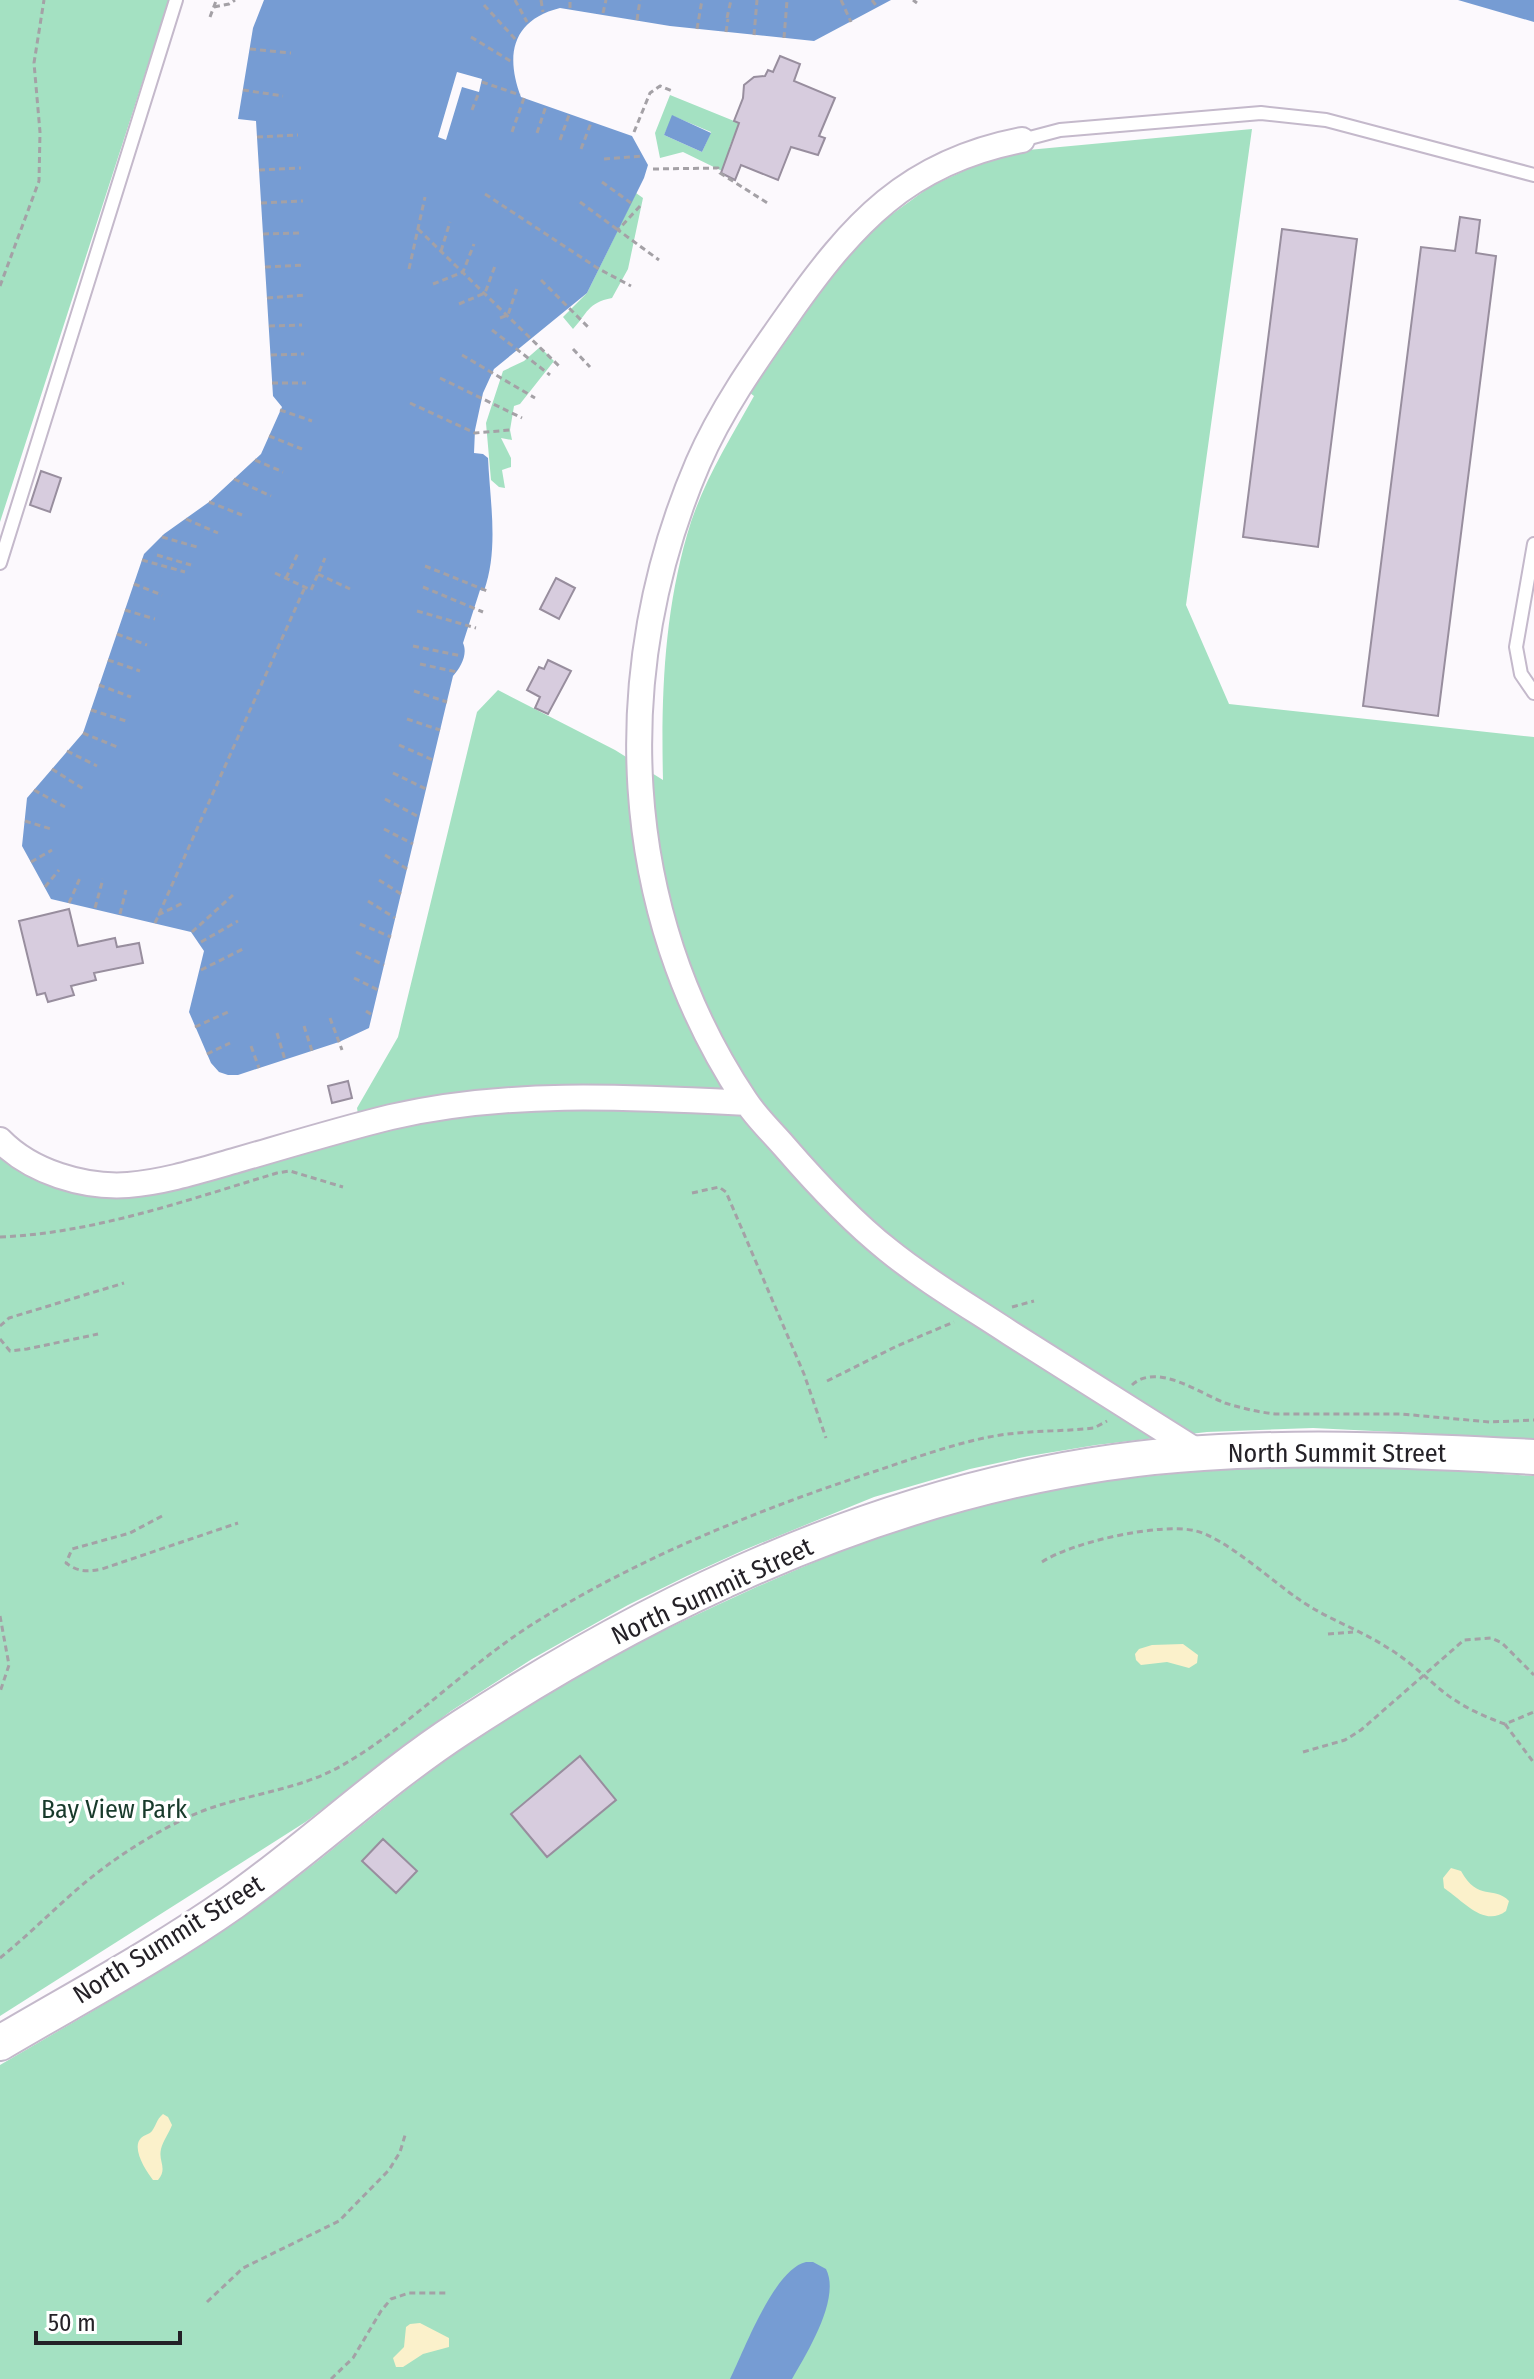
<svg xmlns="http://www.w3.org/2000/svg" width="1534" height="2379" font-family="'Fira Sans Condensed',sans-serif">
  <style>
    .green { fill: #a4e1c2; fill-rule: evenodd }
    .sand { fill: #fbf1cb }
    .water { fill: #769cd3 }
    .pier { fill: #fcf9fd }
    .building { fill: #d7ccde; stroke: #988e9e; stroke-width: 2 }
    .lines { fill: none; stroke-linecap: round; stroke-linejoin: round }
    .lane-casing { stroke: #c4b9cb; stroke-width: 16 }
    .street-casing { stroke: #c4b9cb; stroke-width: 28 }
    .secondary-casing { stroke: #c4b9cb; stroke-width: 38 }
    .path { stroke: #a4a1a6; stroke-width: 3; stroke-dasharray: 6 4; stroke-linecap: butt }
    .lane { stroke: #fff; stroke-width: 12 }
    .street { stroke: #fff; stroke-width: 24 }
    .secondary { stroke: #fff; stroke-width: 34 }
    .labels { text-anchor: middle; stroke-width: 7; stroke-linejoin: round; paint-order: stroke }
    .street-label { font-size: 26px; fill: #242127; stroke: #fff }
    .park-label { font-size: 26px; fill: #183a2b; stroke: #fff }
  </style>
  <rect width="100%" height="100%" fill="#fcf9fd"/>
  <path class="green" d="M0 0H169L0 522Z
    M670 95 739 123 729 148 732 150 722 171 683 152 660 158 655 133ZM673 116 711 132 702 152 664 135Z
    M1252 129 1186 605 1229 704 1534 737V1439L1313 1428 1207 1432 1096 1445 1029 1456 970 1469 874 1497 744 1550 687 1576 628 1605 532 1659 451 1711 307 1821 0 2016V1156L43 1178 112 1198 170 1185 361 1133 357 1108 398 1037 477 712 498 690 615 750 663 780C661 697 664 615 687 535 701 485 729 441 754 396L750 393 842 261 884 220 931 186 981 163 1028 150Z
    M636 193 643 198 628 269 612 298C587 303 588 313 573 329L563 317 587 293Z
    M540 347 554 361 520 404 514 406 510 430 512 440 501 438 511 458V467L502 470 505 488 499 487 491 480 486 423 503 371 524 361Z
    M1306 1466 1455 1471 1534 1476V2379H0V2065C87 2014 175 1965 257 1907 337 1850 409 1782 491 1728 572 1674 661 1630 750 1590 829 1555 908 1522 992 1502 1095 1478 1200 1469 1306 1466Z"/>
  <path class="sand" d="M1183 1644 1198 1655 1197 1663 1189 1668 1167 1662 1141 1665 1136 1660 1135 1654 1139 1649 1152 1645Z
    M1451 1868 1461 1871C1478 1902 1494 1885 1509 1901L1506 1911C1485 1927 1465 1903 1448 1891L1444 1888 1443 1878Z
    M163 2114 168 2117 172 2125C169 2133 163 2141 161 2149 158 2162 168 2168 158 2180H153C146 2171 131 2148 141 2138 144 2135 150 2134 152 2131 157 2124 156 2120 163 2114Z
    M420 2323 449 2338V2347L423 2354 403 2367H396L393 2358 404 2347 406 2327 410 2324Z"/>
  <path class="water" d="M264 0H891L814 41 670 26 560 8C512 20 505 55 521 97L632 136 648 165 644 178 587 293 494 369 483 393 475 430 474 453 483 454 488 458C490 502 499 549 484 591L480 590 463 643C468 654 461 667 453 676L369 1028 339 1042 238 1075H228L219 1072 211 1063 189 1012 204 951 191 932 51 899 22 846 27 798 83 733 144 554 164 534 209 502 261 454 282 407 273 396 256 121 238 119 253 28Z
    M1458 0H1534V22Z
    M672 115 711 133 702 152 664 135Z
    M806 2262H813L826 2269C841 2298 807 2353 792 2379H730C744 2351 774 2269 806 2262Z"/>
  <path class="pier" d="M457 72 482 79 479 92 462 87 446 140 438 137Z"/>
  <path class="building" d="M780 56 800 64 794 81 835 98 819 136 825 138 818 155 791 147 778 180 741 165 735 180 721 173 739 123 734 121 743 98 744 85 754 77 765 76 768 70 773 72Z
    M1460 217 1480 220 1476 253 1496 256 1438 716 1363 706 1421 247 1455 251Z
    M1282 229 1357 239 1318 547 1243 537Z
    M41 471 61 478 50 512 30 505Z
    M556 578 575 588 559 619 540 609Z
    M548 660 571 671 548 714 535 708 540 697 527 690 539 667 544 669Z
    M69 909 78 946 115 938 117 947 139 943 143 963 94 973 96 980 71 986 74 995 48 1002 45 993 37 995 19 921Z
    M348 1081 352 1098 332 1103 328 1086Z
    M580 1756 616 1800 547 1857 511 1814Z
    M383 1839 417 1871 396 1893 362 1861Z"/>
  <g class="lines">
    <defs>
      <path id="lane" d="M1022 140 1060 130 1261 113 1326 120 1534 175
        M1534 544 1516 647 1521 674 1534 693
        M0 563 176 0"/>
      <path id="street" d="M1022 140C907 162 852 224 788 315 754 363 721 410 698 463 609 670 618 910 745 1100 756 1117 771 1131 784 1146 816 1183 850 1220 888 1250 926 1281 969 1306 1010 1333 1073 1373 1136 1413 1200 1453
        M0 1140C31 1172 84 1188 128 1185 164 1182 199 1171 234 1161 286 1146 338 1130 391 1117 508 1090 629 1097 747 1103"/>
      <path id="secondary" d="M0 2043C78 1997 159 1954 233 1902 311 1847 382 1779 462 1727 684 1582 936 1469 1203 1453 1313 1446 1424 1451 1534 1457"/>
    </defs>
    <use href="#lane" class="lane-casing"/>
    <use href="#street" class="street-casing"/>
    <use href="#secondary" class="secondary-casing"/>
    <path class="path" d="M515 0 527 22
      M541 0 543 12
      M841 0 851 22
      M872 0 878 8
      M913 0 917 3
      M484 5 517 41
      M214 7 229 4 235 0
      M570 8V0
      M603 13 606 0
      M210 17 216 1
      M727 18 731 0
      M637 20 640 0
      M697 29 702 0
      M726 32 728 19
      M754 35 757 0
      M471 37 512 62
      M784 38 787 1
      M250 49 291 53
      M482 82 520 95
      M243 90 283 96
      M472 110 479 92
      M512 132 524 98
      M634 132 650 93 660 86 672 91
      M537 133 546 106
      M257 137 298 135
      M560 140 569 115
      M581 149 591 123
      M604 159 643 156
      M653 169 718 168 720 173 769 204
      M259 170 301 168
      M602 182 631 203
      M485 194 599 269 631 286
      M580 202 618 230
      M261 203 303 201
      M640 206 618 230 659 260
      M418 229 559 366
      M263 234 301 233
      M441 251 450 222
      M265 267 304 265
      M409 269 425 197
      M541 280 590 329
      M433 284 463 272 474 244
      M0 286 39 181 40 132 34 63 44 0
      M267 298 305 295
      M459 304 485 293 495 266
      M500 318 508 315 517 288
      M269 326 302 325
      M492 330 550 375
      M573 349 590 367
      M271 355 304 354
      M462 355 535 398
      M440 378 522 418
      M272 383H306
      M410 403 475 433 510 430
      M280 410 312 421
      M269 436 302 449
      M255 460 283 472
      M234 479 271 496
      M209 502 242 515
      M186 519 218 533
      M162 537 197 547
      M157 555 191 565
      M142 560 185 572
      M425 566 487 591
      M275 573 311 590 325 558
      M318 574 350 589
      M286 578 299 551
      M134 584 162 595
      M423 587 483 612
      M125 610 155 619
      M417 611 476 628
      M117 634 147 645
      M413 646 462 656
      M108 660 140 671
      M420 664 457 672
      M99 685 131 697
      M414 691 447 702
      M91 710 126 721
      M407 719 440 730
      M83 733 117 747
      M399 745 433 760
      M67 751 97 766
      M52 769 85 790
      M393 773 426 789
      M34 790 65 807
      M385 799 419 817
      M25 821 51 829
      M384 829 413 844
      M385 855 407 869
      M31 862 52 850
      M379 880 401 894
      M45 887 59 870
      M368 901 395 918
      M69 903 80 878
      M95 908 103 879
      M120 914 126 890
      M158 915 185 902
      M155 923 305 587
      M360 924 391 937
      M192 932 233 895
      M201 942 238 921
      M356 952 384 965
      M201 970 243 949
      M354 978 378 990
      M366 1011 372 1015
      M330 1018 342 1050
      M304 1026 312 1051
      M195 1027 228 1012
      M277 1033 285 1060
      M251 1046 259 1068
      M207 1054 230 1043
      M692 1193 719 1187 726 1192 804 1374 826 1438
      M0 1237C95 1233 187 1200 277 1173L290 1171 343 1187
      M1012 1307 1034 1301
      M0 1326 9 1318 124 1283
      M0 1339 10 1351 27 1349 98 1334
      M827 1381 897 1346 954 1322
      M1132 1385C1157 1362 1199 1393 1225 1403 1241 1408 1258 1412 1275 1414H1401L1490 1422 1534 1420
      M162 1516 130 1533 72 1549 66 1563C78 1572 87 1572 102 1569L238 1523
      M1042 1562C1072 1542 1162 1522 1196 1531 1225 1538 1271 1580 1297 1598 1326 1619 1359 1629 1388 1648 1408 1660 1423 1675 1441 1690 1459 1705 1482 1716 1505 1724L1534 1712
      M0 1616 9 1665 0 1692
      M1328 1634 1353 1632
      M1505 1724 1534 1763
      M1303 1752 1345 1740 1361 1730 1464 1640 1491 1638 1502 1643 1534 1675
      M0 1958C26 1937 49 1914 74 1892 108 1862 148 1836 188 1817 238 1794 293 1793 341 1766 411 1726 467 1665 536 1622 639 1558 755 1511 870 1473 909 1460 949 1445 989 1437 1024 1430 1059 1432 1094 1428L1107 1421
      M207 2302 243 2268 339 2221 389 2170 400 2152 406 2132
      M331 2379 353 2358 381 2311 391 2299 409 2293H446"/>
    <use href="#lane" class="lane"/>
    <use href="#street" class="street"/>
    <use href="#secondary" class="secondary"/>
  </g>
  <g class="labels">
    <g class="street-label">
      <text x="1337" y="1462">North Summit Street</text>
      <text transform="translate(712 1591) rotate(-25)" y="9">North Summit Street</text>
      <text transform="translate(168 1939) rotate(-32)" y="9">North Summit Street</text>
    </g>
    <g class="park-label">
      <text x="114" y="1818">Bay View Park</text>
    </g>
  </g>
  <path d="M36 2331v12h144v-12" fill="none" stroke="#242127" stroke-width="4"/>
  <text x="48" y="2331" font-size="24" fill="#242127" stroke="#ffffff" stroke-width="6" paint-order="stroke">50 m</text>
</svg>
